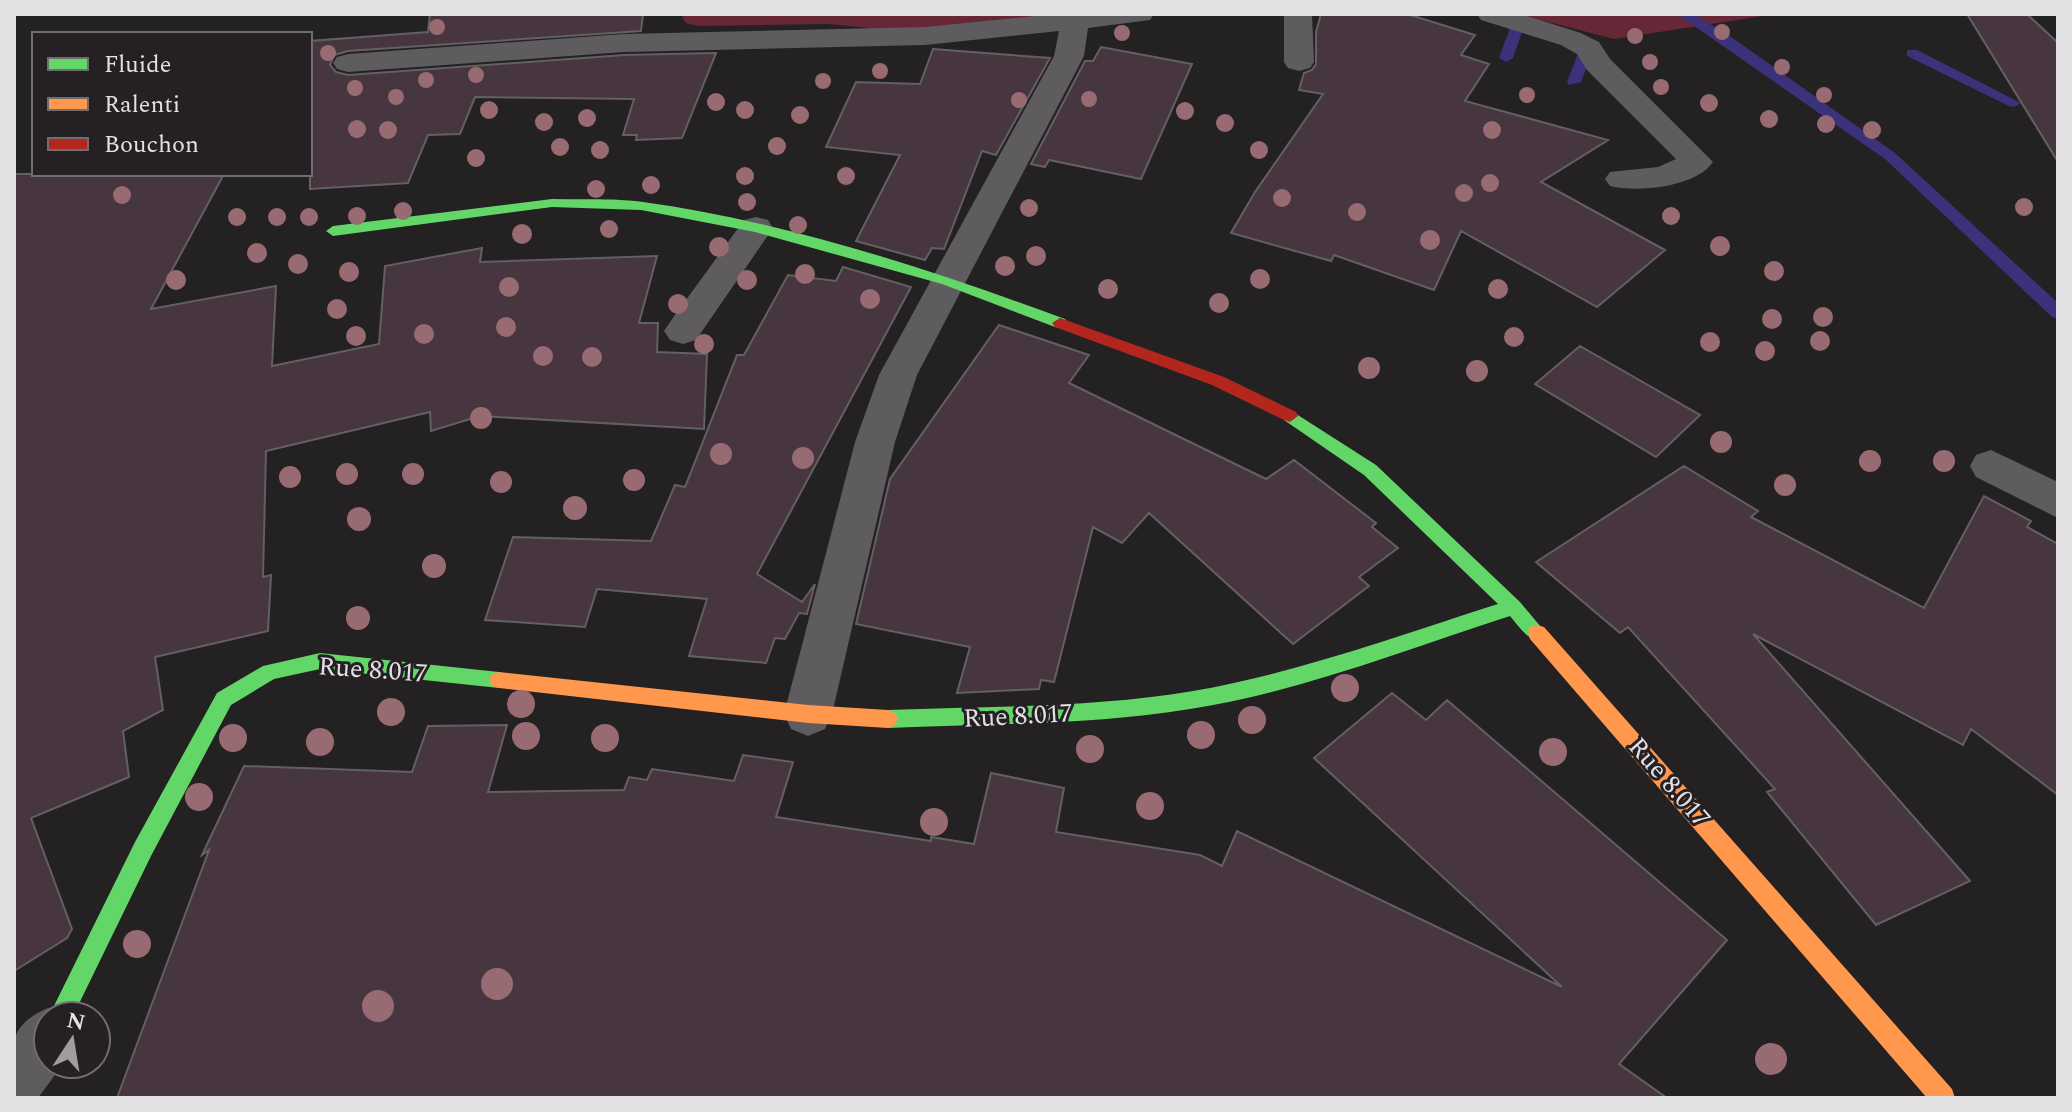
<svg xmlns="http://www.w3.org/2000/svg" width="2072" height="1112" font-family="Spectral,serif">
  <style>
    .green { fill: #662836 }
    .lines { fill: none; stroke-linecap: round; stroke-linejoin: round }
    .stream { fill: #3b327b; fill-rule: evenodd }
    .building { fill: #473640; stroke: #626061; stroke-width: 2 }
    .street { fill: #5e5c5e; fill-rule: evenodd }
    .fast { fill: #63d668; fill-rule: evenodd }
    .slow { fill: #ff974d; fill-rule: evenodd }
    .jam { fill: #b3261e; fill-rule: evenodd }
    .tree { fill: #986b72 }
    .labels { text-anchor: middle; stroke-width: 6; stroke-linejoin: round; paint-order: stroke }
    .street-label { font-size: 26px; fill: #e2e0e2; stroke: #242023 }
  </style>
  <rect width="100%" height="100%" fill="#232122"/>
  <path class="green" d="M686 14H1063L924 33 828 24 698 26 686 23 682 17Z
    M1517 14H1776L1614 39Z"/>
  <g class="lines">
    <path class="stream" d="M1677 14H1693L1727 34 1895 153 2058 303V319L2052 317 1885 159Z
      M1514 17 1526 20 1513 58 1506 62 1499 58Z
      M1588 42 1595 46 1581 82 1569 85 1567 82 1581 46Z
      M1907 50H1917L2021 103 2014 107 2009 106 1907 56Z"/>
  </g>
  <path class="building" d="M430 14H643L641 31 348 51 334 55 330 65 336 72 348 75 624 55 716 53 682 138 636 140 637 135H623L634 99 475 97 460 134 428 135 408 183 310 189V41L428 32Z
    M1321 14H1407L1475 35 1461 55 1489 64 1465 101 1608 140 1541 182 1665 250 1597 307 1461 231 1434 290 1334 255 1331 261 1231 233 1255 192 1323 94 1299 90 1304 73 1312 70 1316 64V32Z
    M1967 14H2027L2058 43V162Z
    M1101 47 1192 64 1141 179 1049 160 1045 167 1031 164 1085 61H1093Z
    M933 49 1050 58 996 155 982 151 944 249 932 248 925 260 856 241 900 155 826 147 856 82 920 84Z
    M14 174H224L151 309 276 286 272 366 379 344 385 266 482 248 480 262 657 256 639 323H658L657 352 707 354 704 429 480 416 431 431 430 412 266 451 263 577 271 575 268 631 155 657 163 710 123 731 129 777 31 818 72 929 67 938 14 971Z
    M843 267 911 287 757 574 802 602 815 584 807 614 799 613 785 639 775 638 766 663 689 656 707 599 597 589 585 627 485 620 513 537 651 541 675 485 685 487 737 355H744L788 275 836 281Z
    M999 325 1089 355 1069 383 1266 479 1294 460 1376 523 1372 527 1398 548 1359 577 1369 586 1293 644 1149 513 1122 543 1093 527 1054 682 1041 680 1039 689 957 693 970 647 856 624 890 479Z
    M1580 346 1700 415 1656 457 1535 384Z
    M1684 466 1758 511 1751 517 1924 608 1984 496 2031 521 2027 527 2058 544V795L1971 729 1963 745 1753 634 1970 881 1876 925 1767 792 1775 789 1628 627 1620 633 1536 562Z
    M1392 693 1426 720 1447 700 1727 940 1619 1064 1667 1098H117L209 850 202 855 244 766 412 772 428 726 507 725 488 792 624 790 629 777 647 780 652 769 734 781 743 755 793 762 776 817 931 841V837L974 844 991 773 1064 788 1056 832 1200 855 1222 866 1237 831 1562 987 1314 758Z"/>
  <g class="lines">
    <path class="street" d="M1055 14H1154L1150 20 1088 28 1084 56 917 375 895 442 832 714 825 729 808 736 791 729 784 714 855 442 879 375 1054 56 1059 31 925 45 624 52 348 72 337 69 333 63 337 57 348 54 624 34 925 27Z
      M1284 14H1312L1314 62 1310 68 1299 71 1288 68 1284 62Z
      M1477 14H1521L1581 33 1599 42 1610 59 1713 162C1696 187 1638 193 1610 186L1605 179 1610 172 1658 167 1676 159 1587 70 1577 54 1561 45 1481 20Z
      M756 217 768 220 773 228 696 340 683 344 670 340 664 331 670 322 744 220Z
      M1991 450 2058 482V518L1976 477 1970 466 1976 455Z
      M48 1008 67 1016H48V1064H63L38 1098H14C14 1055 1 1028 48 1008Z"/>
    <path class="fast" d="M552 199C582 200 614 198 643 202 788 222 929 269 1065 319L1068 323 1060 328 1055 327 942 284 755 232 641 210 552 207 333 236 326 231 333 226Z
      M1290 410 1376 465 1520 602 1546 633 1544 639C1529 644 1519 626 1510 616 1405 650 1299 692 1190 709 1090 725 989 724 888 728L881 725 878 719 881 713 888 710C989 706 1092 708 1193 691 1297 673 1397 636 1498 604L1364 475 1284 420 1282 416 1284 412Z
      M320 653 499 672 506 674 509 680 506 686 499 688 320 669 274 679 231 705 151 856 73 1016H49L135 842 217 693 263 666Z"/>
    <path class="slow" d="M1537 625 1544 627 1952 1089 1955 1098H1927L1530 639 1528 633 1530 627Z
      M499 672 808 705 888 710 895 713 898 719 895 725 888 728 808 723 499 688 492 686 489 680 492 674Z"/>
    <path class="jam" d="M1060 318 1224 377 1296 412 1298 416 1290 422 1284 420 1212 385 1055 327 1052 323Z"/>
  </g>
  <g class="tree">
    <circle cx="437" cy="27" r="8"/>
    <circle cx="1722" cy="32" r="8"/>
    <circle cx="1122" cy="33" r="8"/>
    <circle cx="1635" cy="36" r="8"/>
    <circle cx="328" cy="53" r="8"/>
    <circle cx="1650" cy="62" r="8"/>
    <circle cx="1782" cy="67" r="8"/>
    <circle cx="880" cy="71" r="8"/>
    <circle cx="476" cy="75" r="8"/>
    <circle cx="426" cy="80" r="8"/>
    <circle cx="823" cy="81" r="8"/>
    <circle cx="1661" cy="87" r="8"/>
    <circle cx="355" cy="88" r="8"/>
    <circle cx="1527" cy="95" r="8"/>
    <circle cx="1824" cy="95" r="8"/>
    <circle cx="396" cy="97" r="8"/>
    <circle cx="1089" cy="99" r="8"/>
    <circle cx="1019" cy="100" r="8"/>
    <circle cx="716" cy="102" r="9"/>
    <circle cx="1709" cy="103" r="9"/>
    <circle cx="489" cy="110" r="9"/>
    <circle cx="745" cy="110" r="9"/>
    <circle cx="1185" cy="111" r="9"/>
    <circle cx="800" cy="115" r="9"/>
    <circle cx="587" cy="118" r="9"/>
    <circle cx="1769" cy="119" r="9"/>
    <circle cx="544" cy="122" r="9"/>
    <circle cx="1225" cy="123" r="9"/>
    <circle cx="1826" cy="124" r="9"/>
    <circle cx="357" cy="129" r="9"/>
    <circle cx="388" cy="130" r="9"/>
    <circle cx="1492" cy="130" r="9"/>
    <circle cx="1872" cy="130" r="9"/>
    <circle cx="777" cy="146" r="9"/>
    <circle cx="560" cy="147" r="9"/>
    <circle cx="600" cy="150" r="9"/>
    <circle cx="1259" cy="150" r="9"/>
    <circle cx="476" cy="158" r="9"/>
    <circle cx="745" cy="176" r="9"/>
    <circle cx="846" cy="176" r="9"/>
    <circle cx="1490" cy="183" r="9"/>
    <circle cx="651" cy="185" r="9"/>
    <circle cx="596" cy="189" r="9"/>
    <circle cx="1464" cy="193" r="9"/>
    <circle cx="122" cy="195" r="9"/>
    <circle cx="1282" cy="198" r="9"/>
    <circle cx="747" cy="202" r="9"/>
    <circle cx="2024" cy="207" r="9"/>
    <circle cx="1029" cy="208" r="9"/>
    <circle cx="403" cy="211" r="9"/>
    <circle cx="1357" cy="212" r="9"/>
    <circle cx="357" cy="216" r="9"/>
    <circle cx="1671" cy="216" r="9"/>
    <circle cx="237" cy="217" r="9"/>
    <circle cx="277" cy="217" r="9"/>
    <circle cx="309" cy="217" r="9"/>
    <circle cx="798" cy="225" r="9"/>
    <circle cx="609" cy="229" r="9"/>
    <circle cx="522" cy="234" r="10"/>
    <circle cx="1430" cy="240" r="10"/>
    <circle cx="1720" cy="246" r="10"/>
    <circle cx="719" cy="247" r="10"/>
    <circle cx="257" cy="253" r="10"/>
    <circle cx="1036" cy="256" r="10"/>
    <circle cx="298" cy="264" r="10"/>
    <circle cx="1005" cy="266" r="10"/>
    <circle cx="1774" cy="271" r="10"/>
    <circle cx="349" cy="272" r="10"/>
    <circle cx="805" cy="274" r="10"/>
    <circle cx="1260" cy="279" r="10"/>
    <circle cx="176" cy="280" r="10"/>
    <circle cx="747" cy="280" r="10"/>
    <circle cx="509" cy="287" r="10"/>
    <circle cx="1108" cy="289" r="10"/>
    <circle cx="1498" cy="289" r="10"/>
    <circle cx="870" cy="299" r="10"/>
    <circle cx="1219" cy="303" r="10"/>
    <circle cx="678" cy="304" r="10"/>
    <circle cx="337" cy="309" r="10"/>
    <circle cx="1823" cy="317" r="10"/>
    <circle cx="1772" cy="319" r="10"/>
    <circle cx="506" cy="327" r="10"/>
    <circle cx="424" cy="334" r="10"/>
    <circle cx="356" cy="336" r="10"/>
    <circle cx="1514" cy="337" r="10"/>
    <circle cx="1820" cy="341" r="10"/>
    <circle cx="1710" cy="342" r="10"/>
    <circle cx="704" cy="344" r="10"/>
    <circle cx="1765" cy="351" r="10"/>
    <circle cx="543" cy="356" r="10"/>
    <circle cx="592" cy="357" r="10"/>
    <circle cx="1369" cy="368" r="11"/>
    <circle cx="1477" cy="371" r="11"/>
    <circle cx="481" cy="418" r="11"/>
    <circle cx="1721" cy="442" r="11"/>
    <circle cx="721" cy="454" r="11"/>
    <circle cx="803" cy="458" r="11"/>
    <circle cx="1870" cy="461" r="11"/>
    <circle cx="1944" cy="461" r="11"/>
    <circle cx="347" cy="474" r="11"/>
    <circle cx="413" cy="474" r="11"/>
    <circle cx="290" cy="477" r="11"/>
    <circle cx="634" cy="480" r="11"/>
    <circle cx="501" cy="482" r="11"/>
    <circle cx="1785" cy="485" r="11"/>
    <circle cx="575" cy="508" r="12"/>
    <circle cx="359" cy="519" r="12"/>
    <circle cx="434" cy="566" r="12"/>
    <circle cx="358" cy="618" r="12"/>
    <circle cx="1345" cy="688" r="14"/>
    <circle cx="521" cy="704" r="14"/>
    <circle cx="391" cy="712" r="14"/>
    <circle cx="1252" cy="720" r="14"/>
    <circle cx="1201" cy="735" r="14"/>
    <circle cx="526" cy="736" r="14"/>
    <circle cx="233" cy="738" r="14"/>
    <circle cx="605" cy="738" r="14"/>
    <circle cx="320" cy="742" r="14"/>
    <circle cx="1090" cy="749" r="14"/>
    <circle cx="1553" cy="752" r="14"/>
    <circle cx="199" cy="797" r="14"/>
    <circle cx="1150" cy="806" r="14"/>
    <circle cx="934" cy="822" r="14"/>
    <circle cx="137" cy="944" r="14"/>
    <circle cx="497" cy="984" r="16"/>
    <circle cx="378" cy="1006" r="16"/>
    <circle cx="1771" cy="1059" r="16"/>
  </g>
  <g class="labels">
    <g class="street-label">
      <text transform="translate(373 669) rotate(4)" y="9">Rue 8.017</text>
      <text transform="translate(1018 715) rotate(-3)" y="9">Rue 8.017</text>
      <text transform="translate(1670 782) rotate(49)" y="9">Rue 8.017</text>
    </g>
  </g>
  <rect width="2072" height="1112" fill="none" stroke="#e2e0e2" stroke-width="32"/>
  <rect x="32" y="32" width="280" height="144" fill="#242023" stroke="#706d6f" stroke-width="2"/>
  <rect x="48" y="58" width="40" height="12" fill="#63d668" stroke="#706d6f" stroke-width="2"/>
  <text x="104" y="72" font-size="24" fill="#e2e0e2">Fluide</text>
  <rect x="48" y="98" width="40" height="12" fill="#ff974d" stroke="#706d6f" stroke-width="2"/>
  <text x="104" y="112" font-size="24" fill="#e2e0e2">Ralenti</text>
  <rect x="48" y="138" width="40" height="12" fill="#b3261e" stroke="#706d6f" stroke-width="2"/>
  <text x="104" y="152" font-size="24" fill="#e2e0e2">Bouchon</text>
  <g transform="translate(72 1040) rotate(12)"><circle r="38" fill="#242023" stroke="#706d6f" stroke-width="2"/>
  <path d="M0-6L14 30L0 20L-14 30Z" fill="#9f9d9f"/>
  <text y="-12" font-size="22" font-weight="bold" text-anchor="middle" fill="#e2e0e2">N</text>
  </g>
</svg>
